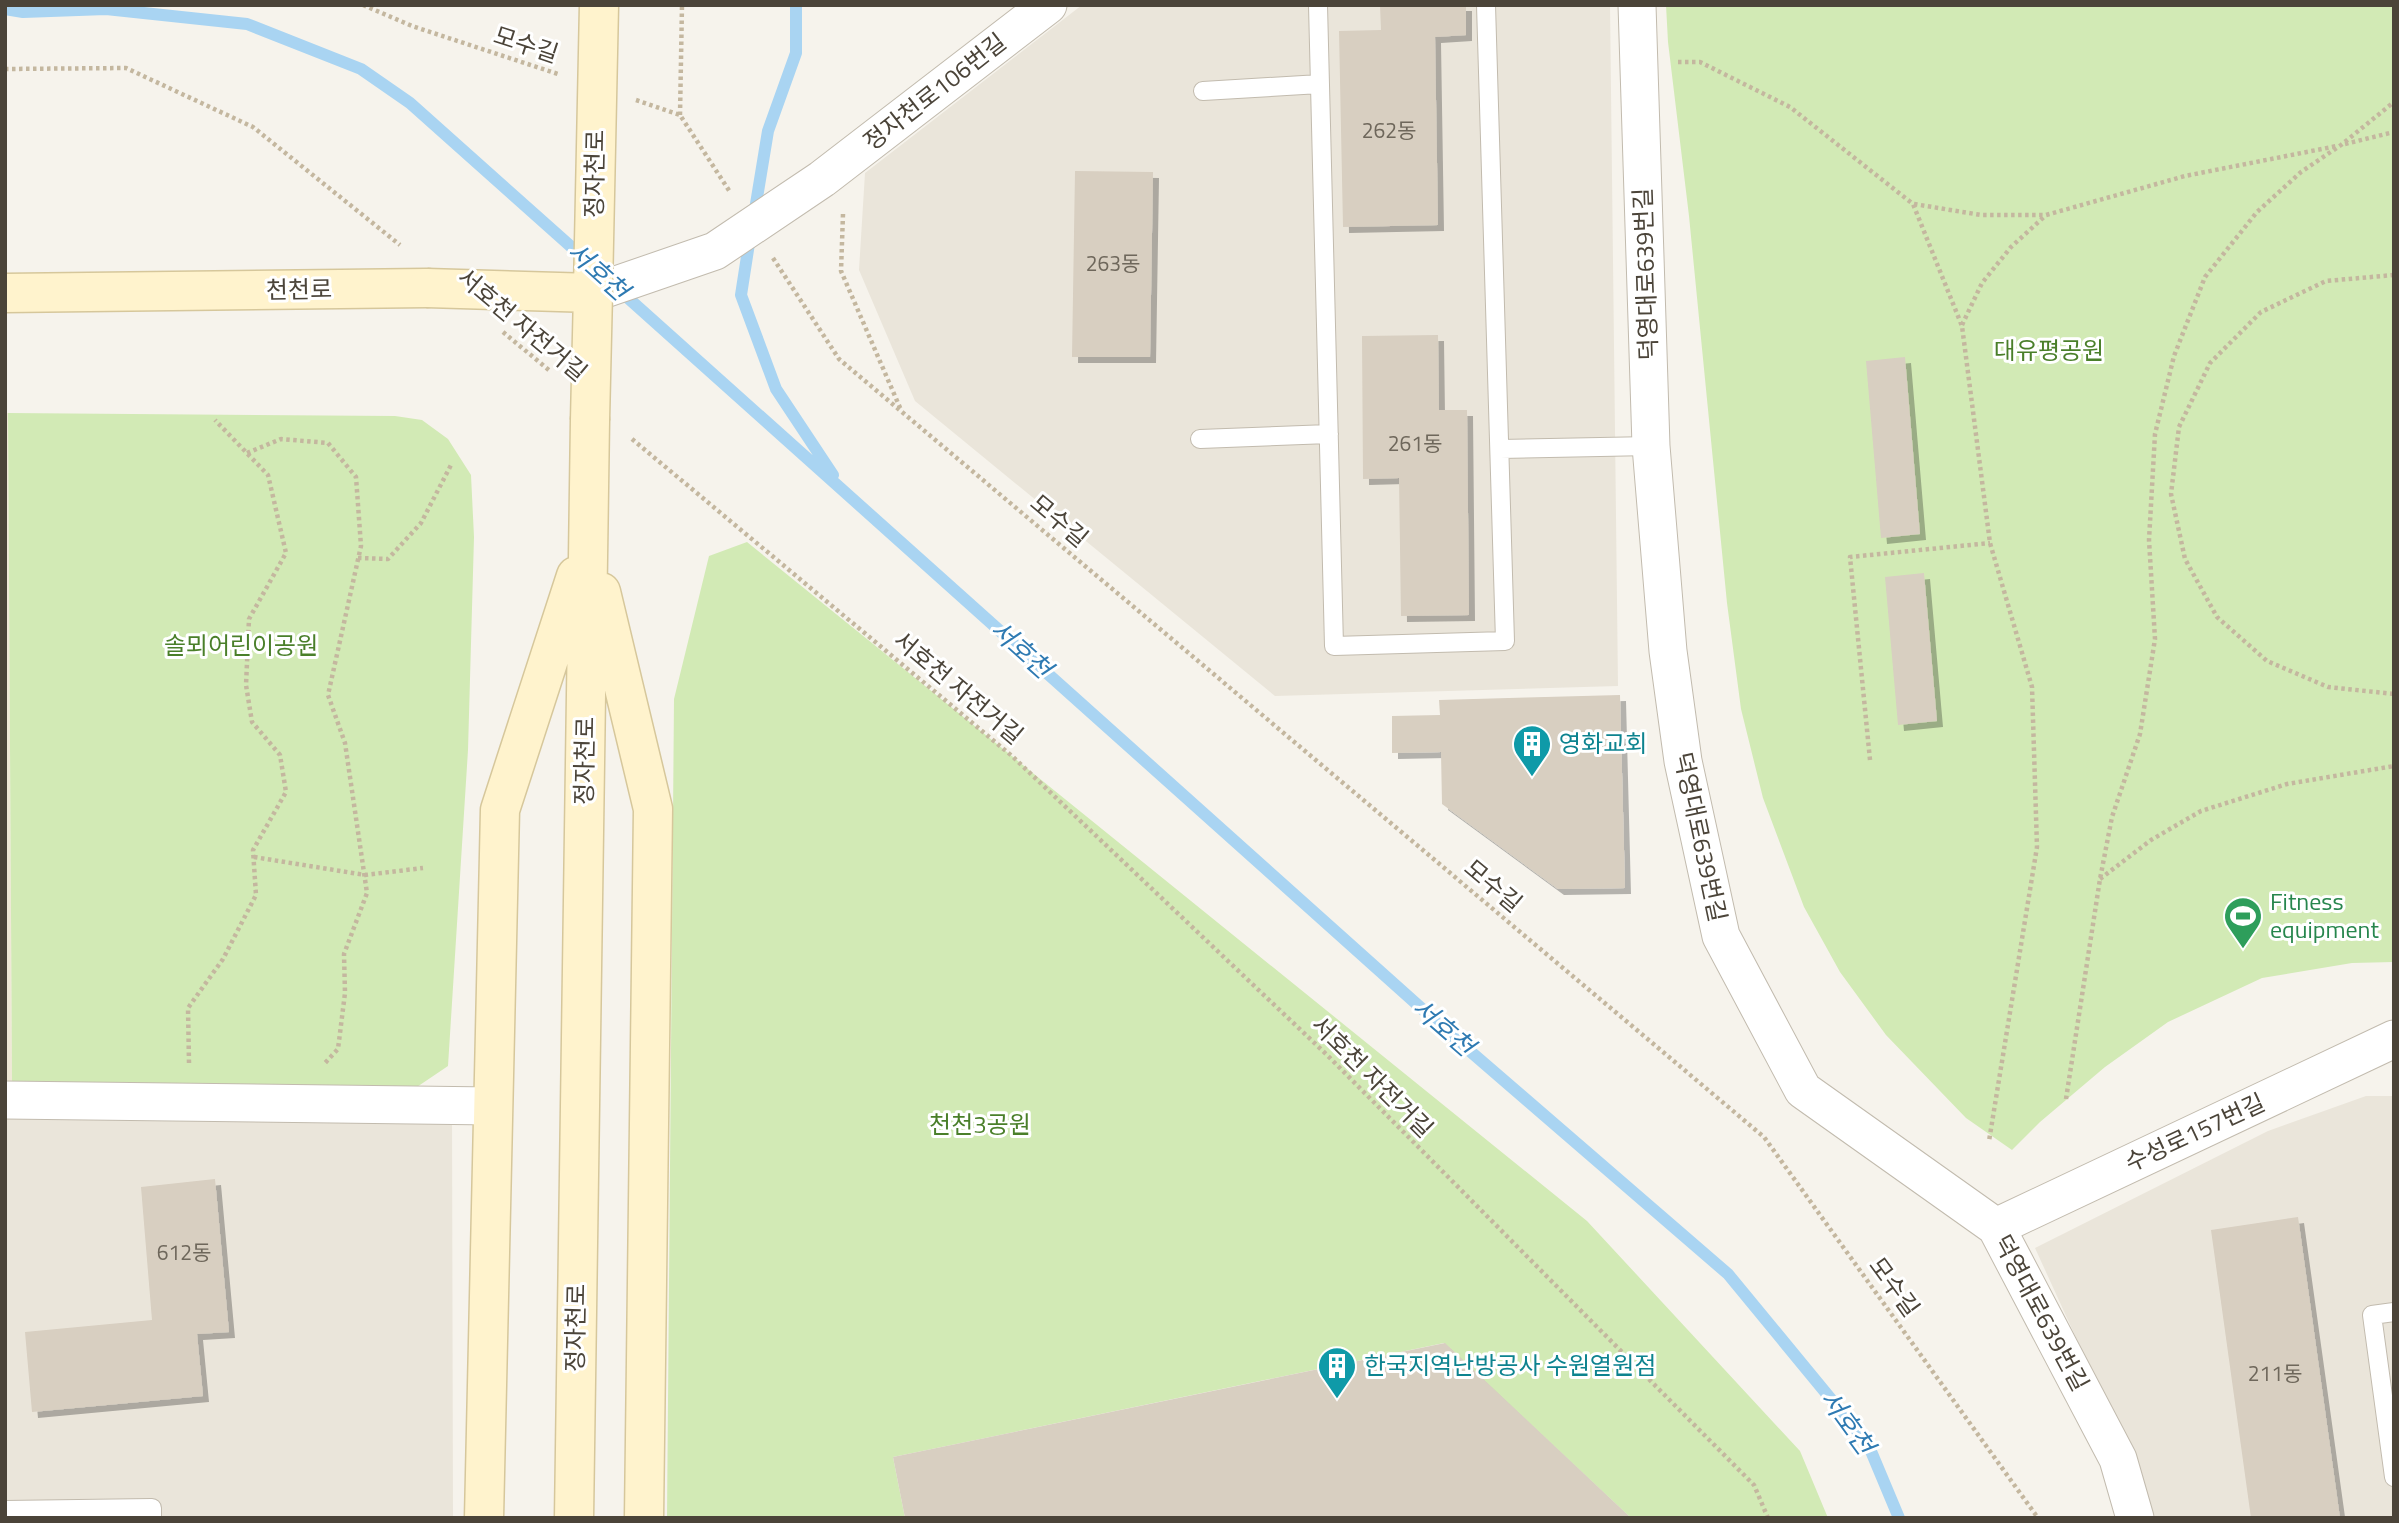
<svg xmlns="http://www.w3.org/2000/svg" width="2399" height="1523" font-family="'Titillium Web','Noto Sans KR',sans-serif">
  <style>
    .residential { fill: #eae5da }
    .education { fill: #efe8d6 }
    .green { fill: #d2eab5 }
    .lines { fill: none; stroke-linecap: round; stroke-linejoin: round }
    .stream { stroke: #a9d4f2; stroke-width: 12 }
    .building { fill: #d8cfc1; filter: url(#shadow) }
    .lane-casing { stroke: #c2bbae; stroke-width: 20 }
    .street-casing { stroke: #c2bbae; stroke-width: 39 }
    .secondary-casing { stroke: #d6c79b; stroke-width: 41 }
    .path { stroke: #c4b79f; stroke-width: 4.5; stroke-dasharray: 3.5 3.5; stroke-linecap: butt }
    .lane { stroke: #fff; stroke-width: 18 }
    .street { stroke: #fff; stroke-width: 37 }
    .secondary { stroke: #fff3cd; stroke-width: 38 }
    .secondary-bridge-casing { stroke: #d6c79b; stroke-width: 41; stroke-linecap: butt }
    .secondary-bridge { stroke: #fff3cd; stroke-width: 38 }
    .labels { text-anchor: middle; stroke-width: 6; stroke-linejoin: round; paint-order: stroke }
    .number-label { font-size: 21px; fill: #6e675b }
    .street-label { font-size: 24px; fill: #4b4439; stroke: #fff }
    .park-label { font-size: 24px; fill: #4a7f2a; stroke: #fff }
    .culture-label { font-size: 24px; fill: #0d838f; stroke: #fff; text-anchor: start }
    .leisure-label { font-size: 24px; fill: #27864d; stroke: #fff; text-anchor: start }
    .water-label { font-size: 26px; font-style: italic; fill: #2e7ab2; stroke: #fff }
  </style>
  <defs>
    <filter id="shadow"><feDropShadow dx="6" dy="6" stdDeviation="0" flood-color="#0004"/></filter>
  </defs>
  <rect width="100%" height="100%" fill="#f6f3ec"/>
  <path class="residential" d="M1082 5H1610L1618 686 1275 696 915 401 859 270 865 173Z
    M2366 1096H2394V1518H2150L2126 1447 2035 1248 2268 1131Z
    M452 1112 453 1518H5V1113Z"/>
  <path class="education" d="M5 413H8L12 1082H5Z"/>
  <path class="green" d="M1666 5H2394V962L2352 963 2262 978 2168 1022 2105 1067 2040 1122 2012 1150 1966 1118 1886 1035 1840 972 1804 907 1763 798 1741 709 1727 603 1689 216 1668 42Z
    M8 413 395 416 422 420 448 439 471 475 474 537 468 750 448 1066 408 1093 12 1082Z
    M747 542 1587 1221 1800 1451 1828 1518H1631L1444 1343 893 1457 905 1518H667L674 699 709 556Z"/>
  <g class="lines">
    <path class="stream" d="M5 9 23 12 106 9 247 24 361 69 410 103 586 260
      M754 216 768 131 796 53V5
      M750 237 741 295 776 389 833 475
      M618 289 1449 1033 1728 1274 1868 1444 1899 1518"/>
  </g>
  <path class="building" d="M1380 5H1466V35L1435 37 1438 225 1343 227 1339 31 1381 30Z
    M1075 171 1153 172 1150 357H1072Z
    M1438 335 1439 410H1467L1469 615 1401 616 1399 478 1363 479 1362 336Z
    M1905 357 1920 534 1881 538 1866 361Z
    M1924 573 1937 721 1898 725 1885 577Z
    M1620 695 1625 888 1558 889 1442 804 1441 752 1392 753V716L1440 715 1439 700Z
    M215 1179 229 1332 197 1334 203 1396 32 1412 25 1332 152 1320 141 1187Z
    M2298 1217 2340 1518H2251L2211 1230Z
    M1445 1343 1631 1518H905L893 1457Z"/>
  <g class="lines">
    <defs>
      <path id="lane" d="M1318 5 1334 646 1505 641 1486 5
        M1203 91 1320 84
        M1200 439 1329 434
        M1500 449 1651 446
        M2394 1312 2372 1315 2394 1477
        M5 1510 152 1508V1518"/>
      <path id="street" d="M1637 5 1651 446 1668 651 1683 761 1721 936 1803 1090 1996 1227 2118 1459 2135 1518
        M593 293 715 251 822 179 1048 5
        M5 1100 493 1106
        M1996 1227 2394 1039"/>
      <path id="secondary" d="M5 293 427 288
        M601 592 653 809 644 1518
        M484 1518 500 810 576 576
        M574 1518 590 420"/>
    </defs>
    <use href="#lane" class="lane-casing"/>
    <use href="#street" class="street-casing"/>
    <use href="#secondary" class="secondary-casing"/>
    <path class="path" d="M363 5 412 26 558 74
      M1678 62H1700L1790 107 1913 204 1962 326 1990 543 2032 687 2037 847 1989 1141
      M5 69 126 68 253 127 400 245
      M636 100 680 115 730 192
      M680 115 682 5
      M2345 144 2394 132
      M1914 204 1981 215H2046L2185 176 2337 146
      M843 214 841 271 901 410
      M773 258 839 359 1764 1137 2038 1518
      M2394 275 2326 281 2261 312 2210 363 2179 427 2171 494 2185 559 2217 617 2267 661 2328 687 2394 694
      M1962 325 1982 283 2011 247 2045 216
      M503 332 550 371
      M632 439 1012 756 1326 1054 1754 1485 1768 1518
      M247 453 281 439 328 443 356 477 361 546 328 695 345 743 367 893 344 954 345 993 338 1049 325 1063
      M358 558 388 559 421 523 451 465
      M1870 760 1850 557 1990 543
      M254 857 365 875 423 868
      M2100 879 2151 840 2201 811 2287 784 2394 766
      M189 1063 188 1008 223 959 256 895 253 850 286 792 280 755 252 722 246 685 249 619 286 553 268 475 215 420
      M2066 1099 2100 879 2112 817 2140 734 2155 639 2149 540 2155 434 2174 356 2205 277 2257 212 2301 172 2341 145 2394 102"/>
    <use href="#lane" class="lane"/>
    <use href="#street" class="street"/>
    <use href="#secondary" class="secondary"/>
    <defs>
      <path id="secondary-bridge" d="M427 288 593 293 590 420
        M593 289 599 5"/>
    </defs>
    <use href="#secondary-bridge" class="secondary-bridge-casing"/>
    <use href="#secondary-bridge" class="secondary-bridge"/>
  </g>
  <defs>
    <symbol id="building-pin" viewBox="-11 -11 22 30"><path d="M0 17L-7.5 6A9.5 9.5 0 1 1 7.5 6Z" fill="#0f9aa8" stroke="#fff"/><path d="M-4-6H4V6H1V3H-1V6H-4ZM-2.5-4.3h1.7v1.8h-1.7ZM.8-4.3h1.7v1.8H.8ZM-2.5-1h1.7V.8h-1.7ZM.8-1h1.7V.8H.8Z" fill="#fff"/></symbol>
    <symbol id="stadium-pin" viewBox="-11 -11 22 30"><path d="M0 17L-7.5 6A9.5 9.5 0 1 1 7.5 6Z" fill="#2e9e5b" stroke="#fff"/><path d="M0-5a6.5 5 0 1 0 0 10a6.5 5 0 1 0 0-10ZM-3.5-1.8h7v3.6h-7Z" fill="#fff"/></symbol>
  </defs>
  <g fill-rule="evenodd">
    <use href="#building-pin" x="1510" y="722" width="44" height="60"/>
    <use href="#stadium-pin" x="2221" y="894" width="44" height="60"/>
    <use href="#building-pin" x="1315" y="1344" width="44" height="60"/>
  </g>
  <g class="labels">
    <g class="number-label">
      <text x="1389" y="138">262동</text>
      <text x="1113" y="271">263동</text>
      <text x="1415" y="451">261동</text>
      <text x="184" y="1260">612동</text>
      <text x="2275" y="1381">211동</text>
    </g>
    <g class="street-label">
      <text transform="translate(526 45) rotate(18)" y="8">모수길</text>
      <text transform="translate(935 92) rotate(-38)" y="8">정자천로106번길</text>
      <text transform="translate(595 174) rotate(-89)" y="8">정자천로</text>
      <text transform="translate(1646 274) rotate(-92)" y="8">덕영대로639번길</text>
      <text transform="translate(299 290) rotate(-1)" y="8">천천로</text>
      <text transform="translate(522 325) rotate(40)" y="8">서호천 자전거길</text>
      <text transform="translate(1059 521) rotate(40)" y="8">모수길</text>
      <text transform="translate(958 688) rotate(40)" y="8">서호천 자전거길</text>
      <text transform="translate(585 761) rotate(-89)" y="8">정자천로</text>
      <text transform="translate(1700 837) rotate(78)" y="8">덕영대로639번길</text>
      <text transform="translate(1493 886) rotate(40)" y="8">모수길</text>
      <text transform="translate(1372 1077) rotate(45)" y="8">서호천 자전거길</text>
      <text transform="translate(2195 1133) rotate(-25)" y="8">수성로157번길</text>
      <text transform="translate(1894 1287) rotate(54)" y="8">모수길</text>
      <text transform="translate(2041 1313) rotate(62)" y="8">덕영대로639번길</text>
      <text transform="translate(576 1328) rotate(-89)" y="8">정자천로</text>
    </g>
    <g class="park-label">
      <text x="2049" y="359">대유평공원</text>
      <text x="241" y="654">솔뫼어린이공원</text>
      <text x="980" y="1133">천천3공원</text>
    </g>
    <g class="culture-label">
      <text x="1559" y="752">영화교회</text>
      <text x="1364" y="1374">한국지역난방공사 수원열원점</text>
    </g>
    <g class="leisure-label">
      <text x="2270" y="910">Fitness<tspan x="2270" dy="28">equipment</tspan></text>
    </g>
    <g class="water-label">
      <text transform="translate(598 271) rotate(42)" y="9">서호천</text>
      <text transform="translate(1021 649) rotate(42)" y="9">서호천</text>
      <text transform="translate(1443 1027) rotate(41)" y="9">서호천</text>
      <text transform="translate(1847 1422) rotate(54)" y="9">서호천</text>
    </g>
  </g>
  <rect width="2399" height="1523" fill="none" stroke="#4b4439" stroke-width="14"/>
</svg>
